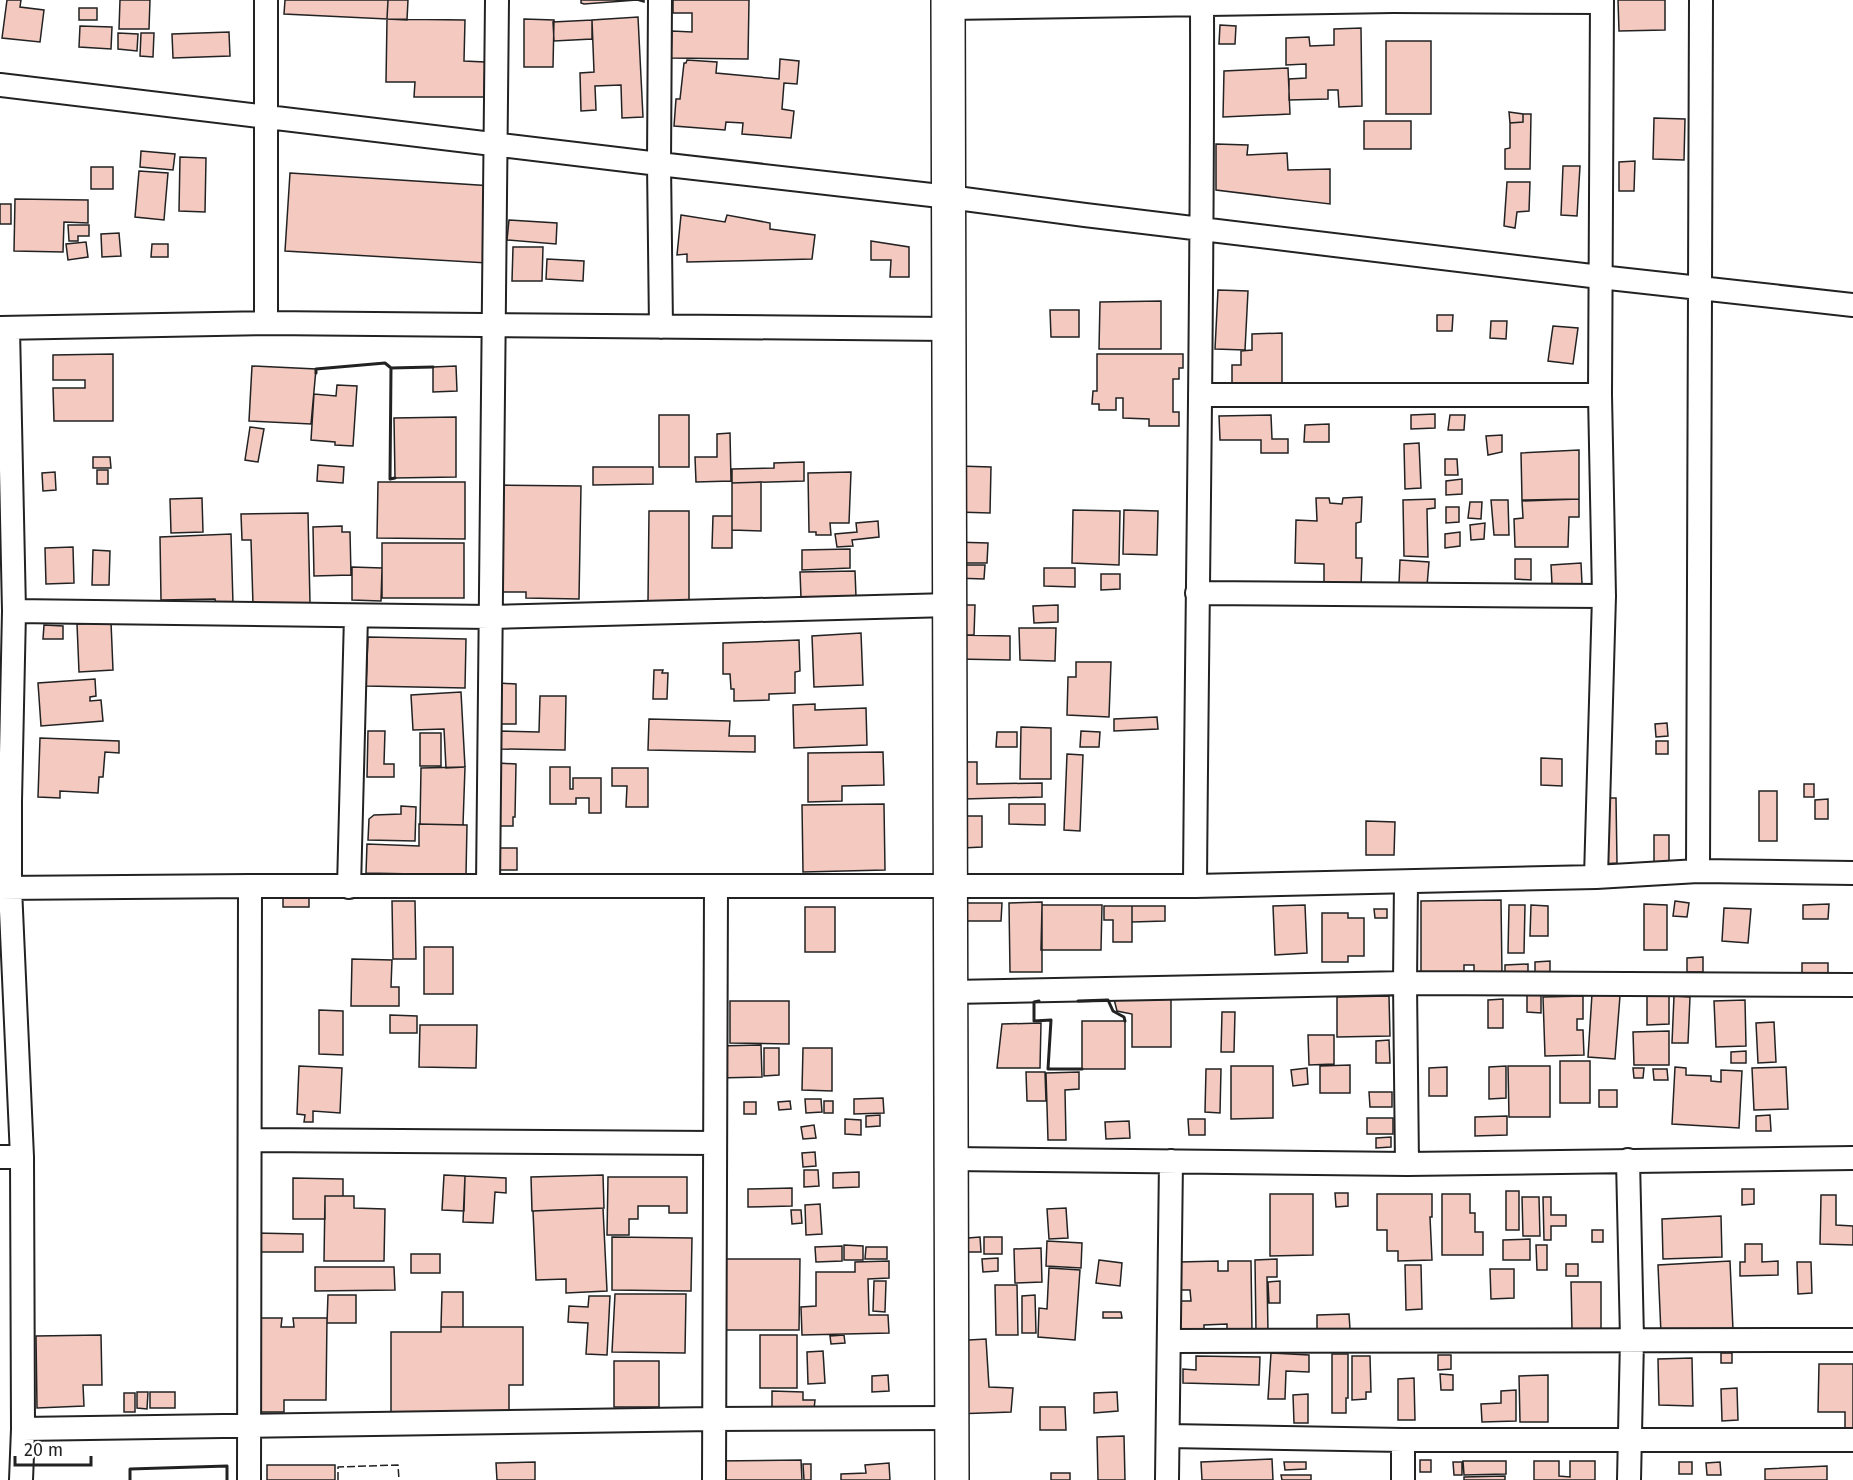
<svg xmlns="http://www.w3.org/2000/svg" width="1853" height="1480" font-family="'Fira Sans',sans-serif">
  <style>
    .building { fill: #f3c9c0; stroke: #222; stroke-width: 1.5; fill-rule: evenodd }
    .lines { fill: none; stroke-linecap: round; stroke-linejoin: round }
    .street-casing { stroke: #222; stroke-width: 26 }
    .secondary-casing { stroke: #222; stroke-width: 36 }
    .street { stroke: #fff; stroke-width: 22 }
    .secondary { stroke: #fff; stroke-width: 33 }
    .fence { stroke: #222; stroke-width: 1.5; stroke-dasharray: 8 3; stroke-linecap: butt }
    .wall { stroke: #222; stroke-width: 3 }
  </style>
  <rect width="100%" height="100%" fill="#fff"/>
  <path class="building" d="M7 0H21L20 7 44 10 40 42 2 38Z
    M120 0H150L149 29H119Z
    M285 0H388L387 19 284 14Z
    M388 0H408L407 20 387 19Z
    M581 0H644V2L637 0 584 4 581 3Z
    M673 0H749L748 59 671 58 672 31 692 32V13H673Z
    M1618 0H1665V30L1619 31Z
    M79 8H97V20H79Z
    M638 17 643 117 622 118 621 85 595 86 596 110 581 111 580 73 594 72 592 20Z
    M387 19 465 20 464 61 485 62 484 97H414L415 82H386Z
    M524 19 554 20 553 67H524Z
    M592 20V39L554 41 553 22Z
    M1220 25 1236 26 1235 44H1219Z
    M80 26 112 27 111 49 79 47Z
    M1361 28 1362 106 1339 107 1338 90H1328V99L1289 100V79L1306 78V64L1286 65V38L1309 37 1310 46 1334 45V29Z
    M229 32 230 56 173 58 172 34Z
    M118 33 138 34 137 51 118 49Z
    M141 33H154L153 57 140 56Z
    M1386 41H1431V114H1386Z
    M780 59 799 61 797 84 784 83 782 109 794 111 791 138 742 134 743 123 726 122 725 130 674 126 676 99H680L684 63H686L687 60 717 62 716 73 779 79Z
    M1288 68 1290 114 1223 117 1224 71Z
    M1509 112 1523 114V122L1510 123Z
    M1523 114H1531L1530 169H1505V149L1510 148V123L1523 122Z
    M1654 118 1685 119 1684 160 1653 159Z
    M1364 121H1411V149H1364Z
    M1216 144 1248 145 1247 155 1287 153 1288 170 1330 169V204L1216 190Z
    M141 151 175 154 173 170 140 167Z
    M180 157 206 158 205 212 179 211Z
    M1635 161 1634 191H1619V162Z
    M1563 166H1580L1577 216 1561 215Z
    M91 167H113V189H91Z
    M139 171 168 173 164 220 135 217Z
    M290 173 493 186 487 263 285 251Z
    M1507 182H1530L1529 211 1517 212 1515 228 1504 226Z
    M15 199 88 200V223L64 222 63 252 14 251Z
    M0 204H11V224H0Z
    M681 215 725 222 727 215 770 223V229L815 235 812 259 687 262V254L677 255Z
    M509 220 557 223 556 244 507 240Z
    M68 225H89V236H78V241H69Z
    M119 233 121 256 102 257 101 234Z
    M871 241 909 247V277H890L891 260H871Z
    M86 242 88 257 68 260 66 244Z
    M152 244H168V257H151Z
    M513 247H543L542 281H512Z
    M547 259 584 261 583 281 546 279Z
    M1218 290 1248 291 1245 350 1215 349Z
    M1161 301V349H1099L1100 302Z
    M1050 310H1079V337H1051Z
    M1437 315H1453L1452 331H1437Z
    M1491 321H1507L1506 339 1490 338Z
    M1553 326 1578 328 1573 364 1548 361Z
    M1282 333V391L1232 392V365H1241V351L1252 350V334Z
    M113 354V421H54L53 388H85V380H53V355Z
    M1097 354H1183V368H1179V379H1173V412H1179V426H1149V419L1123 418V398H1116V410H1099V404H1092L1093 391H1097Z
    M252 366 316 369 311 424 249 421Z
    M456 366 457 391 433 392V367Z
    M337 385 357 386 353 446 335 445V442L311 440 314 394 336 396Z
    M1435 414V428L1411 429V415Z
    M659 415H689V467H659Z
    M1271 415 1272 439H1288V453H1261V440H1220L1219 416Z
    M1450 415H1465L1464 430H1448Z
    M456 417V477L395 478 394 418Z
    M1329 424V442H1304L1305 425Z
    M250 427 264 429 258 462 245 460Z
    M730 433 731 481 696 482 695 457H717V434Z
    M1502 435V452L1488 455 1486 436Z
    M1419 443 1421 488 1405 489 1404 444Z
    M1579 450V499L1522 500 1521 453Z
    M93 457H110L111 468H93Z
    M1445 459H1457L1458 475H1445Z
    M804 462V481L732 483V469L774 468V463Z
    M318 465 344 467 343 483 317 481Z
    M958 466 991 467 990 513 957 512Z
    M593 467H653V484L593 485Z
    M97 470H108V484H97Z
    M55 472 56 490 43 491 42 473Z
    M851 472 849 523H830L831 535H816V532H809L808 473Z
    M1462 479V494L1446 495V481Z
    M378 482H465V539L377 538Z
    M761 482V531L732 530V483Z
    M497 485 581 486 579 599 526 598V592H496Z
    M1362 497 1361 522 1356 523V558H1362L1361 586 1324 585V564L1295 563 1296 520 1317 521 1316 498H1329L1330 503 1342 504 1343 498Z
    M202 498 203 532 171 533 170 499Z
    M1435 499V508L1427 509 1428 557 1404 556 1403 500Z
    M1579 499V517H1569L1568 547H1515L1514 519 1523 518 1522 501Z
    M1491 500H1508L1509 535H1494Z
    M1470 502H1482L1481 519 1468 518Z
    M1446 507H1459V522L1446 523Z
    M1073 510 1120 511 1119 565 1072 563Z
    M1124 510 1158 511 1157 555 1123 554Z
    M649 511H689V602H648Z
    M308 513 310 603 253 605 251 540H242L241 514Z
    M713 516H732V548H712Z
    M878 521 879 537 852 540 853 546 837 547 835 534 857 532 856 523Z
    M1485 523 1484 539 1471 540 1470 525Z
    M342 526V532H350L351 575 314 576 313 527Z
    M1460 532V546L1445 548V534Z
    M231 534 233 604H216L215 599 161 600 160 537Z
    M953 542 988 543 987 563H953Z
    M382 543H464V598H382Z
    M73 547 74 583 46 584 45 548Z
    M850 549V568L802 570V550Z
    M93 550 110 551 109 585H92Z
    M1515 559H1531V580L1515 579Z
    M1400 560 1429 562 1427 586 1399 584Z
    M1581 563 1582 584H1552L1551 565Z
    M954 565H985L984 579 954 578Z
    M352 567 382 568 381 601 352 600Z
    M1044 568H1075V587L1044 586Z
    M855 571 856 597 801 598 800 572Z
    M1101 574H1120V589L1101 590Z
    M958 605H975L974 635H958Z
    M1058 605V622L1034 623 1033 606Z
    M111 622 113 670 79 672 77 624Z
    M44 625 63 626V639H43Z
    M1019 628H1056L1055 661 1020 660Z
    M861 633 863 685 814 687 812 636Z
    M958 635 1010 636V660L957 659Z
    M368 637 466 639 465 688 366 686Z
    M799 640 800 671 795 672V693L769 694V700L734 701V689H731L730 674H723V643Z
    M1076 662H1111L1109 717 1067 715 1068 677H1076Z
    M654 670H663L662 673H668L667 699H653Z
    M95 679 96 696 90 697V701L101 700 103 721 41 726 38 683Z
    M499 683 516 684V724H499Z
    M461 692 465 767 446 768 444 729 413 730 411 695Z
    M540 696H566L565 750 500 749V731L539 732Z
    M815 704V710L866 708 867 745 794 748 793 705Z
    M1157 717 1158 729 1114 731V719Z
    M649 719 730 721 729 736H755V752L648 750Z
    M1667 723 1668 736 1656 737 1655 724Z
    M1021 727 1051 728V779H1020Z
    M368 731H385L384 764H394V777H367Z
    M1081 731 1100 732 1099 747H1080Z
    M997 732H1017V747H996Z
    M420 733H441V766H420Z
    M40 738 119 741V753L105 752 103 777H99L98 793 60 791V798L38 797Z
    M1656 741H1668V754H1656Z
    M883 752 884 785 842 786V801L808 802V753Z
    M1067 754 1083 755 1080 831 1064 830Z
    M1541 758 1562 759V786L1541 785Z
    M963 762H977V784L1042 783V797L964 799Z
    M498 763 516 764 515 817H513V826H499Z
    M465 767 463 825 420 824 421 768Z
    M550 767H570V789H573V778H601V813H589V798H576V804H550Z
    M612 768H648V807H626L627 786H612Z
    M1804 784H1814V797H1804Z
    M1759 791H1777V841H1759Z
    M1601 798H1616L1617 863 1602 864Z
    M1828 799V819H1815V800Z
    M884 804 885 870 803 872 802 805Z
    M1009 804H1045V825L1009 824Z
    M401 806 416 807 415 841 368 840 369 819 374 815 401 814Z
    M962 816H982V847L963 848Z
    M1366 821 1395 822 1394 855H1366Z
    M419 824 467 825 466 875 366 873 367 844 419 846Z
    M1654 835H1669V865L1654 864Z
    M497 848H517V870H497Z
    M283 895H309V907H283Z
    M1501 900 1502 975H1474V965H1464V975L1421 976V901Z
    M392 901H415L416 959H393Z
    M1675 901 1689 903 1687 917 1673 916Z
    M1042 902V972H1010L1009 903Z
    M963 903H1002L1001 921H963Z
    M1644 904 1667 905V950H1644Z
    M1829 904 1828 919H1803V905Z
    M1042 905H1102L1101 950H1041Z
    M1305 905 1307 953 1275 955 1273 906Z
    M1509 905H1525L1524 953H1508Z
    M1531 905 1548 906V936H1530Z
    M1104 906H1132V942H1113V920H1104Z
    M1132 906H1165V921L1132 922Z
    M805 907H835V952H805Z
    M1724 908 1751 909 1748 943 1722 941Z
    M1374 909H1387V918H1375Z
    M1322 913H1348V918H1364V956H1348V962H1322Z
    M424 947H453V994H424Z
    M1703 957V972H1687V958Z
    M352 959 392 960 391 987H399V1006H351Z
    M1550 961V972H1535V962Z
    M1802 963H1828V973H1802Z
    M1528 964V973H1505V965Z
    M1592 994 1620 996 1615 1059 1588 1057Z
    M1113 995H1171V1047H1132V1014L1117 1011Z
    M1527 995H1541V1013L1527 1012Z
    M1669 995V1024L1647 1025V996Z
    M1389 996 1390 1036 1337 1037V997Z
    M1583 996V1019H1577V1030H1583L1584 1055 1545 1056 1543 997Z
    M1674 996 1690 997 1688 1043H1672Z
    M1503 999V1028H1488V1000Z
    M1745 1000 1746 1046 1716 1047 1714 1001Z
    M730 1001H789V1044L730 1043Z
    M319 1010 343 1011V1055L319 1054Z
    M1222 1012H1235L1234 1052H1221Z
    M390 1015 417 1016V1033H390Z
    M1082 1021H1125V1069H1082Z
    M1774 1022 1776 1062 1758 1063 1756 1023Z
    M1041 1023 1040 1068H997L1002 1024Z
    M420 1025H477L476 1068 419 1067Z
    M1669 1031V1065H1634L1633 1032Z
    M1308 1035H1334V1064L1309 1065Z
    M1389 1040 1390 1063H1376V1041Z
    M761 1045 762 1077 718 1078 717 1046Z
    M764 1048H779V1075L764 1076Z
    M803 1048H832V1091L802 1090Z
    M1746 1051V1063H1731V1052Z
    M1560 1061H1590V1103H1560Z
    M1350 1065V1093H1320V1066Z
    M299 1066 342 1068 340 1113 313 1111V1122H304L305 1115 297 1114Z
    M1231 1066H1273V1118L1231 1119Z
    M1506 1066V1098L1489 1099V1067Z
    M1508 1066H1550V1117H1509Z
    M1447 1067V1096H1429V1068Z
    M1675 1067 1686 1068V1075L1711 1076V1081L1721 1082V1070L1742 1071 1739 1128 1672 1124Z
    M1786 1067 1788 1109 1754 1110 1752 1068Z
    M1307 1068 1308 1084 1293 1086 1291 1070Z
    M1633 1068H1644L1643 1078H1634Z
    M1206 1069H1221L1220 1113 1205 1112Z
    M1653 1069H1667L1668 1080H1654Z
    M1026 1072H1045L1046 1101H1027Z
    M1079 1072V1089L1065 1090 1066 1140H1048L1046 1073Z
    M1599 1090H1617V1107H1599Z
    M1369 1092H1392V1107H1370Z
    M883 1098 884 1113 854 1114V1099Z
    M805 1099H821L822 1112 806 1113Z
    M790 1101 791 1109 779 1110 778 1102Z
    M824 1101H833V1113H824Z
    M744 1102H756V1114H744Z
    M880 1115V1126L866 1127V1116Z
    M1770 1115 1771 1131H1756V1116Z
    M1507 1116V1135L1475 1136V1117Z
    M1367 1118H1393V1134H1367Z
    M845 1119 861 1120V1135L845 1134Z
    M1188 1119H1205V1135H1189Z
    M1129 1121 1130 1138 1106 1139 1105 1122Z
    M814 1125 816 1138 803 1139 801 1127Z
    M1391 1137V1147L1376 1148V1138Z
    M815 1152 816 1166 803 1167 802 1153Z
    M804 1170H818L819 1186 804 1187Z
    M859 1172V1187L833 1188V1173Z
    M444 1175 465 1176 464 1211 442 1210Z
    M603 1175 604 1208 532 1211 531 1177Z
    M465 1176 506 1178V1193L495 1192 493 1223 463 1222Z
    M608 1177H687V1213H669V1206H638V1219H629V1235H607Z
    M293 1178 343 1179V1196H325V1219H293Z
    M792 1188V1206L748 1207V1189Z
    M1742 1189H1754V1204L1742 1205Z
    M1506 1191H1519V1230H1506Z
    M1335 1193H1348V1206L1336 1207Z
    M1270 1194H1313V1255L1270 1256Z
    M1377 1194H1432V1217H1430L1432 1260 1398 1261V1251H1387V1230H1377Z
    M1442 1194H1470V1213H1475V1232H1483V1255H1442Z
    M1821 1195H1836V1225L1853 1226V1245L1820 1244Z
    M325 1196H354V1208L385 1209 384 1261H324Z
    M1522 1197H1539L1540 1236H1523Z
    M1543 1197H1551V1215H1566V1226H1551V1240H1544Z
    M820 1204 822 1234 806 1235 805 1205Z
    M603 1208 607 1291 566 1293V1279L536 1280 533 1211Z
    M1066 1208 1068 1238 1049 1239 1047 1209Z
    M791 1210H801L802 1223 792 1224Z
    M1721 1216 1722 1257 1663 1259 1662 1219Z
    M1592 1230H1603V1242H1592Z
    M255 1233 303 1234V1252H254Z
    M612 1237 692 1238 691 1291 612 1290Z
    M980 1237 981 1252H968V1238Z
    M984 1237H1002V1254H984Z
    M1530 1239V1260H1503V1240Z
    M1047 1241 1082 1243 1081 1268 1046 1266Z
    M1745 1244H1762V1262L1778 1261V1275L1740 1276V1262H1745Z
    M844 1245 863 1246V1260H844Z
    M1536 1245H1547V1270H1537Z
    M842 1246V1261L816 1262 815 1247Z
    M866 1247H887V1259H865Z
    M1041 1248 1042 1282 1015 1283 1014 1249Z
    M411 1254H440V1273H411Z
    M998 1258V1271L983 1272 982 1259Z
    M715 1259H800L799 1330H715Z
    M1277 1259V1277H1267L1268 1332H1256L1255 1260Z
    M1099 1260 1122 1263 1120 1286 1096 1283Z
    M889 1261V1278L868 1279 869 1315H888L889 1333 802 1335 801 1307 816 1306V1272H855V1262Z
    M1218 1261V1271H1228V1261H1251L1252 1332 1227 1333V1324L1204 1325V1333H1180V1262ZM1181 1290H1190L1191 1301H1181Z
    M1730 1261 1733 1330 1661 1334 1658 1265Z
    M1797 1262H1811L1812 1293 1798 1294Z
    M1566 1264H1578V1276H1566Z
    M1405 1265H1421L1422 1309 1406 1310Z
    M315 1267H394L395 1290 315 1291Z
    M1049 1268 1080 1270 1075 1340 1038 1337 1039 1308 1047 1309Z
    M1490 1269H1514V1298L1491 1299Z
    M874 1281H886L885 1312 873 1311Z
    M1280 1281V1303H1269L1268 1282Z
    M1571 1282H1601V1329H1572Z
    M995 1285H1017L1018 1335H996Z
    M442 1292H463V1327H441Z
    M615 1294H686L685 1353 612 1352Z
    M328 1295H356V1323H327Z
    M1035 1295 1036 1333H1022V1296Z
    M589 1296H610L607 1355 586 1354 588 1323 568 1322 569 1306 588 1307Z
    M1103 1312H1121L1122 1318H1103Z
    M1349 1314 1350 1329 1317 1331V1315Z
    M257 1318H282L281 1327H294L293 1318H327L326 1400H284V1412H256Z
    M441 1327H523V1385H509V1413L391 1412V1332H441Z
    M101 1335 102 1385H83L84 1406 37 1408 36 1336Z
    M760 1335H797V1388H760Z
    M844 1335 845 1343 831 1344 830 1336Z
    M986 1339 989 1387 1013 1388 1011 1412 955 1414 951 1341Z
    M823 1351 825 1383 808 1384 807 1352Z
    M1271 1353 1309 1355V1372L1286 1371 1285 1399H1268Z
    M1721 1353H1732V1363H1721Z
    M1332 1354H1348V1398H1346V1413H1332Z
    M1438 1355H1451V1369L1438 1370Z
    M1196 1356 1260 1357 1259 1385 1183 1383V1369L1196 1370Z
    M1352 1356H1370L1371 1392H1366V1399L1352 1400Z
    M1692 1358 1693 1406 1659 1405 1658 1359Z
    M614 1361H659V1407H614Z
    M1819 1364H1853V1429L1845 1428V1412H1818Z
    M1440 1374 1453 1375V1390H1441Z
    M888 1375 889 1391 872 1392V1376Z
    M1548 1375V1422H1520L1519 1376Z
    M1414 1378 1415 1420H1398V1379Z
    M1737 1388 1738 1420 1722 1421 1721 1389Z
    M1516 1390V1421L1482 1422 1481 1404 1501 1403V1391Z
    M772 1391 803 1392V1400H815L814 1409 772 1408Z
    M137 1392H148L147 1409 137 1408Z
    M150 1392H175V1408H150Z
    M1117 1392 1118 1411 1094 1413V1393Z
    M124 1393H135V1412H124Z
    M1308 1394V1423H1294L1293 1395Z
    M1040 1407H1065L1066 1430H1040Z
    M1124 1436 1125 1480H1098L1097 1437Z
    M1272 1459 1273 1480H1202L1201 1462Z
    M801 1460 802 1480H716V1461Z
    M1420 1460H1431V1472H1420Z
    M1463 1461H1506V1474L1464 1475Z
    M1534 1461H1559V1476L1570 1477V1461H1595V1480H1534Z
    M535 1462V1480H497L496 1463Z
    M1284 1462H1306V1469L1285 1470Z
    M1453 1462H1462V1475H1454Z
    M1679 1462H1692V1474H1679Z
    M1720 1462 1721 1475H1707L1706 1463Z
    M889 1463 890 1480H841V1474L866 1473 865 1465Z
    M803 1464H811V1480H804Z
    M267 1465H335V1480H267Z
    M1827 1466V1480H1765V1469Z
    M1051 1473H1070V1480H1051Z
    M1281 1475H1311V1480H1282Z
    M1505 1476V1480H1464V1477Z"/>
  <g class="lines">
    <defs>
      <path id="street" d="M266 0V323
        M660 0 659 164 661 327
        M948 8 1393 1 1602 2
        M0 85 659 164 949 197 1085 215 1600 277 1853 305
        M0 328 266 323 949 329
        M8 329 14 611 10 801V888L22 1157 23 1429 21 1480
        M1200 395H1600
        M1197 593 1604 596
        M14 611 490 617 950 605
        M1698 871 1701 0
        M1596 877 1604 596 1600 395 1602 0
        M1406 882 1405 983 1407 1164
        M488 886 497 0
        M1195 886C1197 591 1203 295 1202 0
        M349 887 356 616
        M0 888 250 886H1195L1596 877 1698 871 1853 873
        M951 992 1405 983 1853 985
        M250 1140 714 1143
        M0 1157H22
        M951 1159 1407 1164 1853 1158
        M1628 1160 1632 1339 1629 1480
        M1169 1341 1853 1340
        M23 1429 713 1419 952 1418
        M1168 1436 1403 1440H1853
        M1403 1440V1480
        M249 1480 250 886
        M714 1480 716 886
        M1167 1480 1171 1161"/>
      <path id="secondary" d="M948 0 952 1480"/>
    </defs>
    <use href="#street" class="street-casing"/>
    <use href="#secondary" class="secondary-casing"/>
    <use href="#street" class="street"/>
    <use href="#secondary" class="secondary"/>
    <path class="fence" d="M338 1480V1467L398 1465 399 1480"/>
    <path class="wall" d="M316 373V369L385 363 391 368
      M395 478 390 479 391 368 433 367
      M1039 1001 1034 1002V1021L1051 1020 1048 1069H1082
      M1078 1001 1108 1000 1113 1011 1124 1017 1125 1021
      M130 1480V1469L227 1466V1480"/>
  </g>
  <path d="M15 1456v9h76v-9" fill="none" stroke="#222222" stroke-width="3"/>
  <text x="24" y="1456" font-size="18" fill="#222222" stroke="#ffffff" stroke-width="4.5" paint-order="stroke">20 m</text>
</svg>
